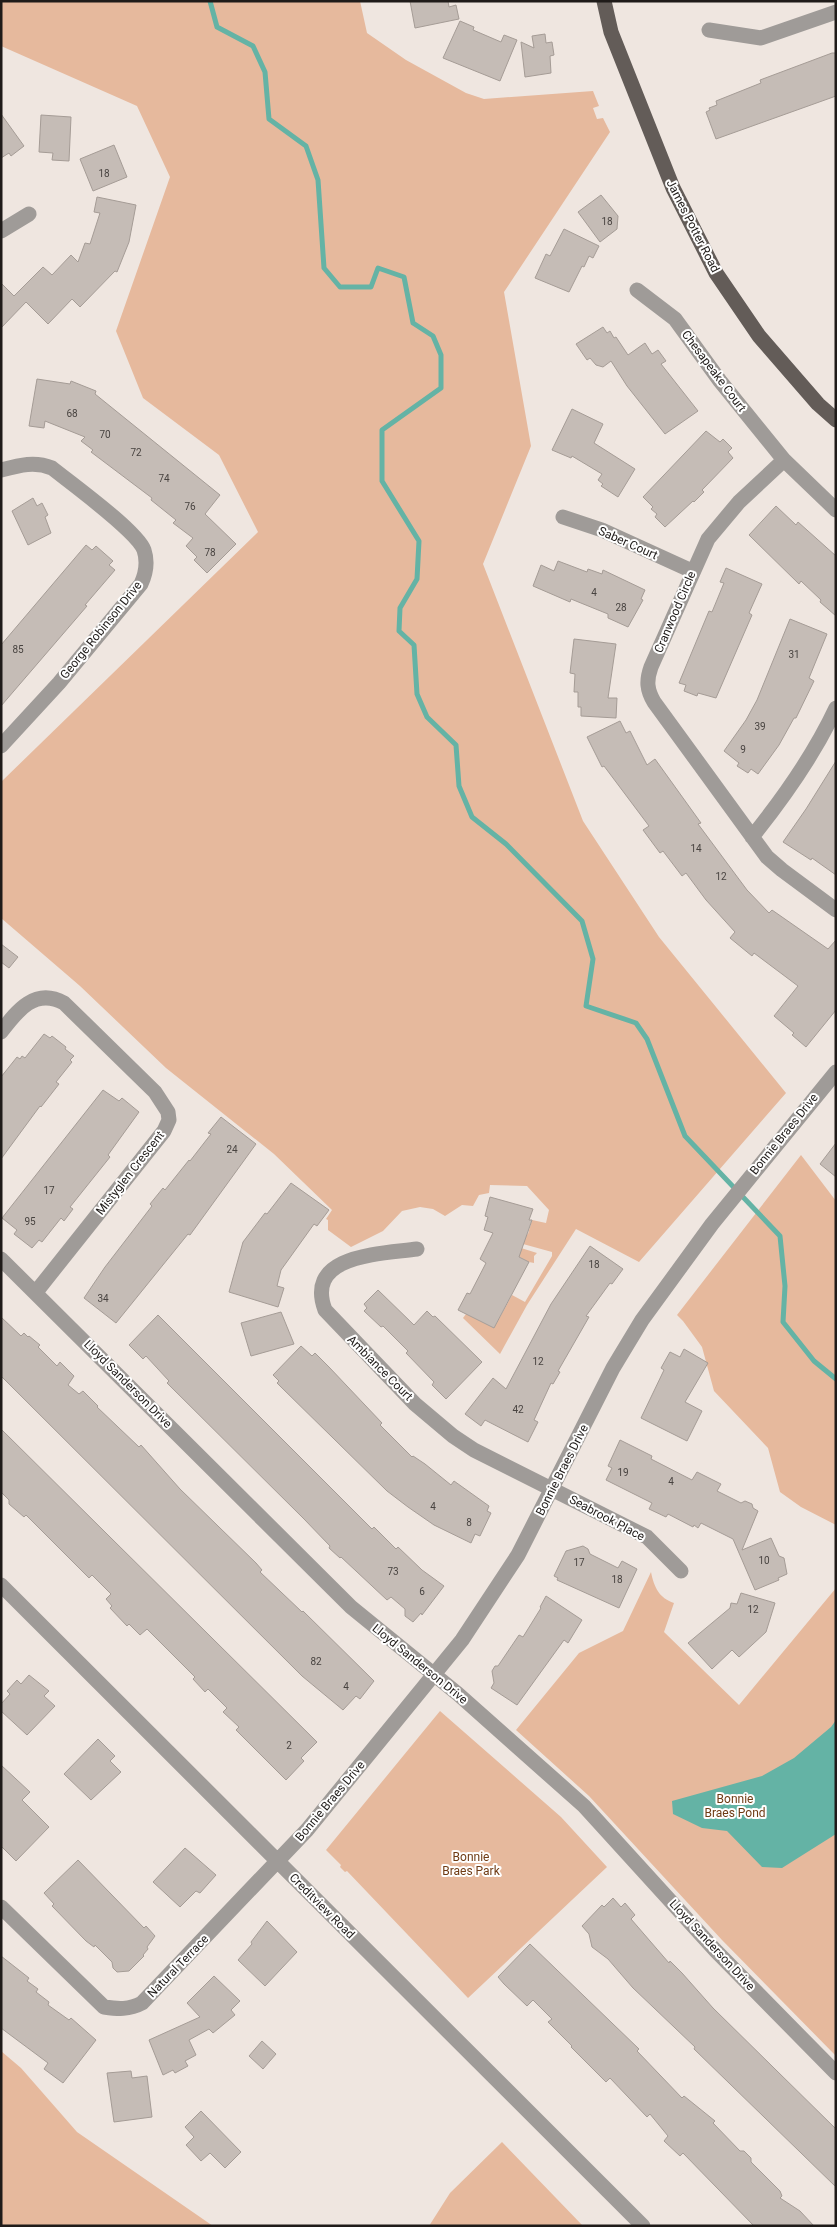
<svg xmlns="http://www.w3.org/2000/svg" width="837" height="2227" font-family="Roboto,sans-serif">
  <style>
    .green { fill: #e6b99d }
    .water { fill: #64b3a5 }
    .lines { fill: none; stroke-linecap: round; stroke-linejoin: round }
    .stream { stroke: #64b3a5; stroke-width: 5 }
    .building { fill: #c5bcb6; stroke: #a59c96 }
    .minor { stroke: #9f9b98; stroke-width: 15 }
    .major { stroke: #635c58; stroke-width: 15 }
    .labels { text-anchor: middle; stroke-width: 4; stroke-linejoin: round; paint-order: stroke }
    .number-label { font-size: 10px; fill: #484340 }
    .street-label { font-size: 12px; fill: #1f1b19; stroke: #fff }
    .park-label { font-size: 12px; fill: #6f3b14; stroke: #fff }
  </style>
  <rect width="100%" height="100%" fill="#efe6e0"/>
  <path class="green" d="M1 1H360L367 33 406 60 466 93 484 99 593 91 599 106 593 108 597 119 603 118 610 132 504 292 531 446 483 564 583 821 659 937 786 1093 639 1262 576 1229 527 1305 500 1354 463 1318 466 1314 494 1328 512 1295 525 1302 552 1256V1252L523 1244 521 1248 537 1253 534 1256V1263L529 1262 502 1248 528 1234 532 1220 546 1223 549 1210 527 1186 490 1185 489 1193 479 1195 473 1206 462 1205 445 1216 433 1209 420 1207 402 1211 383 1231 351 1247 328 1230V1220L326 1219 332 1210 274 1154 166 1068 80 986 1 918V782L258 532 219 455 143 398 116 331 170 177 137 106 1 46Z
    M801 1155 836 1201V1525L801 1507 780 1492 768 1448 714 1391 702 1347 683 1321 677 1315Z
    M651 1572C654 1587 659 1598 674 1603L664 1632 739 1705 836 1588V2056L722 1940 589 1796 516 1730 579 1653 623 1631Z
    M440 1711 561 1817 607 1867 468 1998 347 1871 345 1872 340 1867 341 1865 326 1850Z
    M1 2051 21 2068 77 2132 213 2226H1Z
    M502 2142 583 2226H429L450 2193Z"/>
  <path class="water" d="M836 1720V1834L782 1868 762 1867 727 1831 702 1828 673 1814 672 1801 762 1776 794 1758 831 1727Z"/>
  <g class="lines">
    <path class="stream" d="M210 1 217 27 253 46 265 72 269 119 306 146 318 180 324 268 340 287H371L378 268 404 277 413 323 433 336 441 355V388L382 430V481L419 541 417 579 400 608 399 631 414 645 417 694 427 717 456 745 459 786 472 817 506 844 582 921 593 959 586 1006 636 1023 647 1039 685 1136 780 1236 785 1286 783 1322 814 1361 836 1379"/>
  </g>
  <path class="building" d="M410 1H448L449 7 456 5 459 19 415 28Z
    M460 21 474 27 473 30 501 42 504 35 517 40 500 81 443 58Z
    M545 34 546 43 552 42 554 55 550 56 551 73 525 77 521 42 534 48 532 36Z
    M832 53H836V96L716 139 706 112 710 110 709 108 717 105 716 101 761 83 760 80Z
    M1 114 24 146 11 156 9 153 1 158Z
    M41 115 71 117 69 161 52 160 53 153 39 152Z
    M114 145 127 177 93 191 80 159Z
    M601 195 618 216 617 229 600 242 578 212Z
    M97 197 136 205 129 242 117 272 115 271 80 307 72 299 48 324 26 302 1 328V283L14 296 43 267 52 275 71 255 78 262 85 243 90 244 100 213 94 212Z
    M564 229 599 246 593 258 589 256 584 267 582 266 569 292 535 278 546 254 550 256Z
    M603 327 607 333 610 331 614 338 616 337 628 355 645 343 652 354 658 350 666 361 661 364 698 411 665 434 627 386 611 361 603 367 596 365 590 358 587 360 576 344Z
    M37 379 70 384 71 381 96 391 95 394 220 495 205 514 236 544 207 573 194 560 197 557 186 546 193 538 173 523 176 520 151 500 152 498 91 452 93 450 81 441 85 437 45 421 44 428 29 426Z
    M572 409 603 424 594 443 635 469 618 497 601 486 603 484 598 480 602 474 572 456 571 458 552 450Z
    M706 431 720 442 723 439 732 448 728 452 733 458 702 490 704 492 694 502 693 501 665 527 655 517 657 514 651 509 653 507 643 497Z
    M33 498 37 506 42 503 48 515 45 517 51 533 28 545 12 511Z
    M776 506 796 525 798 522 836 556V616L820 602 821 600 801 581 799 584 749 535Z
    M86 545 92 550 96 546 113 561 109 565 115 570 85 605 87 606 1 706V645Z
    M558 561 587 572 588 569 602 574 603 570 645 590 641 599 643 600 628 627 608 618V614L571 599 570 602 533 586 541 565 554 571Z
    M726 568 762 584 749 613 752 615 716 698 698 693 697 696 684 691 686 685 679 683 709 611 712 612 724 583 720 582Z
    M790 619 827 634 809 678 814 681 796 718H794L779 745 758 774 751 769 748 773 737 766 739 763 724 751 746 720 757 700Z
    M574 639 616 644 608 698H617L616 718 581 716V707H578V692H574L575 674 570 673Z
    M620 721 626 733 630 731 647 765 655 759 701 823 698 824 747 890 769 913 772 910 828 949 836 940V1010L806 1047 792 1035 794 1033 774 1016 798 986 754 953 752 956 730 938 735 932 706 900 686 873 682 876 663 851 660 853 643 830 649 826 604 766 602 767 587 737Z
    M836 761V875L812 858 811 860 783 842 806 809Z
    M1 944 18 957 9 968 1 962Z
    M44 1034 50 1038 52 1036 66 1047 65 1049 74 1056 70 1060 72 1062 56 1082 59 1084 41 1107 40 1106 1 1159V1077L17 1057 20 1059 22 1056 25 1058Z
    M103 1090 119 1101 122 1098 139 1112 108 1155 110 1157 70 1207 73 1209 64 1221 61 1218 42 1242 39 1240 32 1248 14 1234 17 1230 2 1218Z
    M221 1117 256 1144 190 1235 188 1234 116 1323 84 1298 105 1267 152 1206 150 1204 163 1188 165 1190 189 1160 190 1161 211 1134 208 1133Z
    M836 1143V1177L820 1164Z
    M291 1183 329 1210 317 1226 314 1224 281 1270 277 1286 284 1288 278 1307 229 1292 243 1242 265 1213 267 1214Z
    M490 1197 533 1209 529 1220H532L519 1257 529 1262 494 1328 458 1310 467 1293 470 1294 486 1263 480 1259 493 1233 484 1230 488 1217 485 1216Z
    M590 1246 623 1269 612 1284 610 1283 586 1316 589 1317 558 1371 560 1372 553 1384 551 1383 534 1420 538 1422 528 1442 485 1420 481 1426 465 1414 493 1378 506 1389 551 1304Z
    M378 1290 414 1325 427 1311 433 1317 435 1316 482 1362 446 1399 432 1385 434 1382 406 1353 408 1351 383 1326 381 1327 364 1311 367 1308 364 1304Z
    M281 1312 294 1344 251 1356 241 1323Z
    M158 1315 372 1529 374 1527 396 1549 398 1547 422 1570 444 1586 422 1615 421 1613 413 1622 405 1616V1609L391 1597 387 1600 341 1557 340 1558 329 1548 330 1546 304 1519 167 1383 169 1381 146 1356 143 1359 129 1345Z
    M1 1317 21 1336 24 1333 28 1337 29 1336 40 1345 38 1347 57 1366 60 1362 74 1376 68 1385 79 1394 83 1391 98 1406 97 1407 139 1447 141 1445 180 1489 256 1563 262 1570 260 1572 302 1612 303 1611 374 1681 360 1699 356 1696 343 1710 302 1676 1 1376Z
    M301 1346 312 1356 315 1353 329 1367 382 1423 380 1425 412 1457 413 1456 425 1464 451 1485 454 1481 489 1506 487 1511 491 1513 480 1536 475 1534 471 1543 434 1525 408 1507 387 1491 280 1386 277 1383 279 1381 273 1375Z
    M684 1349 708 1363 685 1402 702 1411 687 1441 641 1418 664 1370 661 1368 670 1352 680 1357Z
    M1 1429 317 1742 301 1758 304 1761 286 1780 236 1730 239 1727 223 1712 227 1708 208 1689 205 1692 193 1679 195 1677 147 1629 140 1635 129 1624 127 1626 110 1608 112 1606 106 1599 111 1594 92 1575 89 1578 26 1515 24 1517 9 1504V1500L1 1492Z
    M620 1440 652 1456 651 1459 692 1480 697 1472 721 1484 717 1491 741 1503 745 1501 752 1504 753 1508 758 1511 742 1550 771 1538 779 1556 784 1558 787 1574 778 1578 779 1580 755 1590 733 1539 701 1523 698 1528 694 1525 693 1527 668 1514 666 1517 649 1509 652 1503 606 1480 612 1468 608 1466Z
    M583 1546 588 1549 590 1554 618 1568 622 1561 637 1569 619 1608 557 1580 558 1578 554 1576 566 1551Z
    M741 1593 775 1603 766 1632 739 1657 732 1650 712 1669 688 1643 730 1608 731 1603 737 1604Z
    M546 1596 582 1620 568 1643 564 1640 517 1705 491 1688 494 1683 492 1671 495 1666H498L519 1635 523 1637 541 1608 540 1607Z
    M29 1675 49 1691 44 1696 55 1706 27 1735 1 1711V1704L10 1694 7 1691 17 1680 21 1684Z
    M98 1739 115 1756 110 1761 121 1772 91 1800 64 1774Z
    M1 1765 30 1792 22 1800 49 1827 16 1861 1 1846Z
    M185 1848 216 1875 200 1893 196 1891 180 1907 153 1882Z
    M78 1860 144 1928 146 1926 155 1936 147 1947 148 1949 143 1955 144 1956 129 1971 117 1972 113 1968 112 1962 95 1945 94 1947 86 1941 52 1906 54 1904 44 1893Z
    M613 1898 621 1907 625 1903 635 1915 631 1919 669 1963 670 1961 682 1973 713 2008 836 2129V2187L694 2049 695 2047 633 1988 608 1959 592 1947 589 1934 582 1926 602 1905 604 1907Z
    M267 1921 297 1952 265 1986 238 1960 252 1944 251 1942Z
    M530 1944 639 2049 637 2051 682 2098 684 2096 715 2121 713 2123 740 2151H744L751 2158V2162L780 2191 782 2196 780 2198 800 2211 814 2226H754L683 2153 680 2156 664 2141 668 2136 650 2114 647 2117 610 2078 606 2082 571 2047 572 2046 548 2022 552 2019 533 2000 527 2006 504 1984 498 1977Z
    M1 1956 29 1978 27 1981 38 1989 36 1992 49 2002 48 2005 69 2020 71 2018 96 2040 63 2083 44 2069 48 2063 1 2028Z
    M214 1976 240 2001 231 2010 235 2015 213 2033 209 2029 189 2040 196 2055 185 2061 188 2066 175 2073 173 2070 163 2075 149 2040 200 2017 187 2003Z
    M262 2041 276 2054 263 2069 249 2056Z
    M131 2071 132 2078 147 2076 152 2117 114 2122 107 2073Z
    M201 2111 241 2152 225 2168 210 2153 201 2161 186 2145 194 2137 185 2127Z"/>
  <g class="lines">
    <path class="minor" d="M709 30 761 38 836 12
      M1 231 29 214
      M637 290 675 319 720 381 784 460 836 510
      M784 460 739 502 708 539 651 667C646 681 647 690 654 702L767 857 782 870 836 910
      M1 470C20 465 35 461 52 468 72 484 137 531 144 550 148 562 146 573 141 584L59 683 1 746
      M563 517 602 530 692 571
      M752 837C785 796 814 755 836 708
      M1 1032C17 1011 35 987 64 1003L155 1092 168 1112 169 1120 164 1131 36 1292
      M417 1249C382 1254 304 1254 325 1310L415 1404 453 1436 474 1450 647 1537 681 1571
      M1 1259 351 1607 458 1694 584 1806 715 1950 836 2073
      M1 1585 643 2226
      M1 1907 104 2007C118 2009 129 2010 142 2003L307 1830 462 1640 518 1555 613 1368 642 1320 712 1224 836 1072"/>
    <path class="major" d="M604 1 611 32 673 188 716 273 759 336 818 404 836 420"/>
  </g>
  <g class="labels">
    <g class="number-label">
      <text x="104" y="177">18</text>
      <text x="607" y="225">18</text>
      <text x="72" y="417">68</text>
      <text x="105" y="438">70</text>
      <text x="136" y="456">72</text>
      <text x="164" y="482">74</text>
      <text x="190" y="510">76</text>
      <text x="210" y="556">78</text>
      <text x="594" y="596">4</text>
      <text x="621" y="611">28</text>
      <text x="18" y="653">85</text>
      <text x="794" y="658">31</text>
      <text x="760" y="730">39</text>
      <text x="743" y="753">9</text>
      <text x="696" y="852">14</text>
      <text x="721" y="880">12</text>
      <text x="232" y="1153">24</text>
      <text x="49" y="1194">17</text>
      <text x="30" y="1225">95</text>
      <text x="594" y="1268">18</text>
      <text x="103" y="1302">34</text>
      <text x="538" y="1365">12</text>
      <text x="518" y="1413">42</text>
      <text x="623" y="1476">19</text>
      <text x="671" y="1485">4</text>
      <text x="433" y="1510">4</text>
      <text x="469" y="1526">8</text>
      <text x="764" y="1564">10</text>
      <text x="579" y="1566">17</text>
      <text x="393" y="1575">73</text>
      <text x="617" y="1583">18</text>
      <text x="422" y="1595">6</text>
      <text x="753" y="1613">12</text>
      <text x="316" y="1665">82</text>
      <text x="346" y="1690">4</text>
      <text x="289" y="1749">2</text>
    </g>
    <g class="street-label">
      <text transform="translate(693 226) rotate(63)" y="4">James Potter Road</text>
      <text transform="translate(714 371) rotate(53)" y="4">Chesapeake Court</text>
      <text transform="translate(628 543) rotate(24)" y="4">Saber Court</text>
      <text transform="translate(675 612) rotate(-67)" y="4">Cranwood Circle</text>
      <text transform="translate(101 630) rotate(-51)" y="4">George Robinson Drive</text>
      <text transform="translate(784 1134) rotate(-51)" y="4">Bonnie Braes Drive</text>
      <text transform="translate(130 1173) rotate(-52)" y="4">Mistyglen Crescent</text>
      <text transform="translate(380 1368) rotate(45)" y="4">Ambiance Court</text>
      <text transform="translate(128 1384) rotate(45)" y="4">Lloyd Sanderson Drive</text>
      <text transform="translate(562 1470) rotate(-63)" y="4">Bonnie Braes Drive</text>
      <text transform="translate(607 1518) rotate(28)" y="4">Seabrook Place</text>
      <text transform="translate(420 1664) rotate(39)" y="4">Lloyd Sanderson Drive</text>
      <text transform="translate(330 1801) rotate(-50)" y="4">Bonnie Braes Drive</text>
      <text transform="translate(322 1906) rotate(45)" y="4">Creditview Road</text>
      <text transform="translate(712 1945) rotate(47)" y="4">Lloyd Sanderson Drive</text>
      <text transform="translate(178 1966) rotate(-46)" y="4">Natural Terrace</text>
    </g>
    <g class="park-label">
      <text x="735" y="1803">Bonnie<tspan x="735" dy="14">Braes Pond</tspan></text>
      <text x="471" y="1861">Bonnie<tspan x="471" dy="14">Braes Park</tspan></text>
    </g>
  </g>
  <rect width="837" height="2227" fill="none" stroke="#1f1b19" stroke-width="5"/>
</svg>
